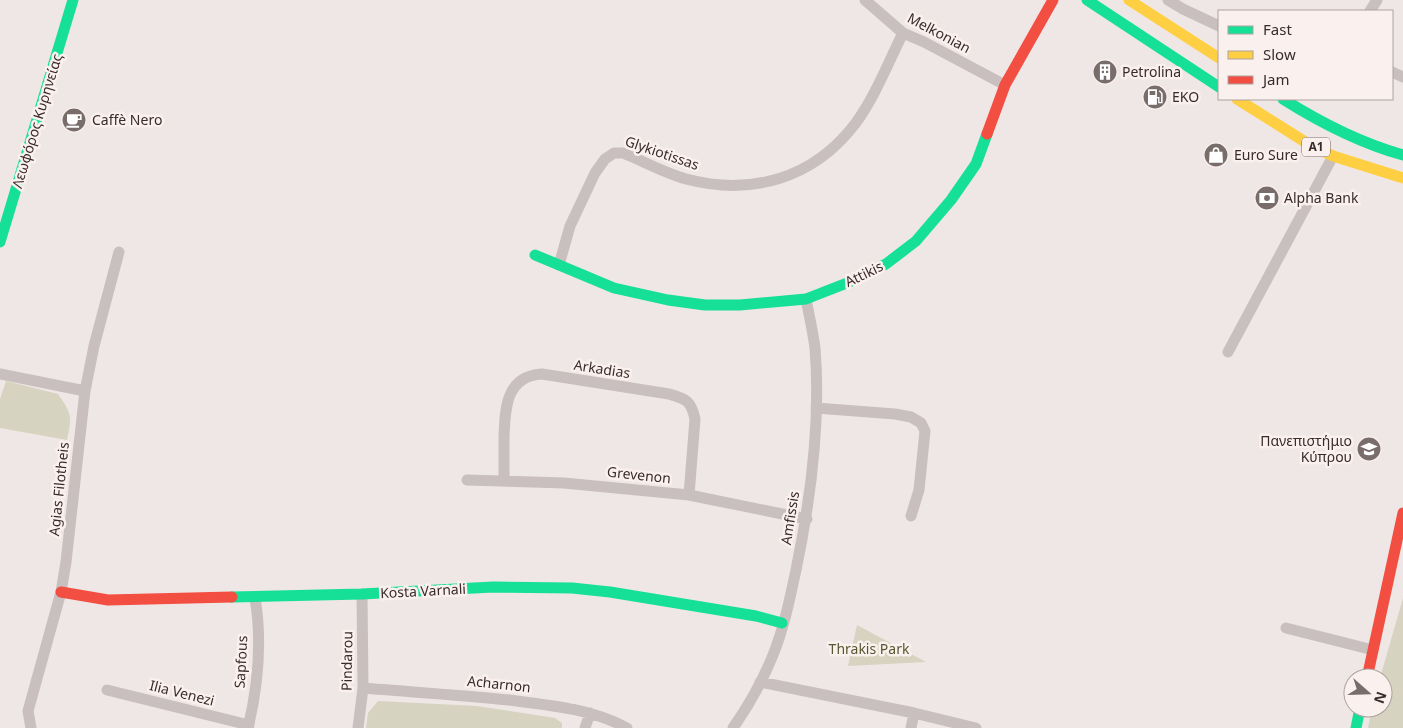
<svg xmlns="http://www.w3.org/2000/svg" width="1403" height="728" font-family="'Noto Sans',sans-serif">
  <style>
    .green { fill: #d6d3c0 }
    .lines { fill: none; stroke-linecap: round; stroke-linejoin: round }
    .street { stroke: #c8bfbe; stroke-width: 11 }
    .fast { stroke: #16e098; stroke-width: 11 }
    .slow { stroke: #ffcf43; stroke-width: 11 }
    .jam { stroke: #f24e42; stroke-width: 11 }
    .labels { text-anchor: middle; stroke-width: 5; stroke-linejoin: round; paint-order: stroke }
    .shield { fill: #faf1ee; stroke: #746666; stroke-width: 1 }
    .shield-label { font-size: 12px; font-weight: bold; fill: #3a2b2b }
    .street-label { font-size: 14px; fill: #3a2b2b; stroke: #faf1ee }
    .poi-label { font-size: 14px; fill: #3a2b2b; stroke: #faf1ee; text-anchor: start }
    .park-label { font-size: 14px; fill: #555730; stroke: #faf1ee }
  </style>
  <rect width="100%" height="100%" fill="#efe7e5"/>
  <path class="green" d="M6 381 58 394C72 414 72 416 67 440L0 428V399Z
    M1403 598V728H1368L1372 708H1383V678H1380Z
    M857 625 926 662 848 666Z
    M378 701 477 706 555 718 562 723V728H366L368 713Z"/>
  <g class="lines">
    <path class="street" d="M865 0 903 33 924 42 1005 85
      M1168 0 1183 9 1219 26
      M1370 11 1377 0
      M1392 72 1403 77
      M559 265 570 226 595 173 605 159 614 153H623C643 161 664 173 686 179 751 196 813 179 855 124 875 97 888 63 903 33
      M1228 352 1333 156
      M0 374 85 391
      M816 408 895 414 911 417 921 423 925 431 919 490 911 516
      M467 480 564 483 689 495 807 519
      M504 481C504 466 504 451 504 437 505 408 506 376 542 374L669 394C686 399 691 400 695 419L689 495
      M1286 628 1373 650
      M760 682 914 713 976 728
      M363 688C412 692 460 695 509 700 549 705 592 709 627 728
      M107 690 249 725
      M31 728 28 711 61 592 66 562 85 391 94 346 119 252
      M248 728C258 686 262 640 255 598
      M358 728 363 688 362 594
      M585 728 590 713
      M733 728C749 705 763 680 773 655 784 628 790 598 796 570 811 498 821 422 815 348 813 332 809 315 806 299
      M911 728 914 713"/>
    <path class="fast" d="M1087 0 1219 87
      M1283 99C1321 123 1360 143 1403 155
      M0 242 73 0
      M535 255 614 288 668 300 705 305H740L806 299 847 283 886 264 916 241 951 200 976 164 987 134
      M232 597 362 594 493 587 572 588 610 592 756 616 782 623
      M1356 728 1360 708"/>
    <path class="slow" d="M1129 0 1219 58
      M1237 99 1310 145 1333 156 1403 178"/>
    <path class="jam" d="M987 134 1005 85 1053 0
      M61 592 108 600 232 597
      M1367 678 1403 513"/>
  </g>
  <defs>
    <symbol id="building-disc" viewBox="-11 -11 22 22"><circle r="9.5" fill="#796d6c" stroke="#faf1ee"/><path d="M-4-6H4V6H1V3H-1V6H-4ZM-2.5-4.3h1.7v1.8h-1.7ZM.8-4.3h1.7v1.8H.8ZM-2.5-1h1.7V.8h-1.7ZM.8-1h1.7V.8H.8Z" fill="#fff"/></symbol>
    <symbol id="fuel-disc" viewBox="-11 -11 22 22"><circle r="9.5" fill="#796d6c" stroke="#faf1ee"/><path d="M-5.5-6h7V0h2V4h1.3V-2.5L3-4.5l.8-.8L6-3V5H2.5V1h-1V6h-7ZM-4.2-4.7v3.2H.2V-4.7Z" fill="#fff"/></symbol>
    <symbol id="cafe-disc" viewBox="-11 -11 22 22"><circle r="9.5" fill="#796d6c" stroke="#faf1ee"/><path d="M-5.5-4.5H6V0H3Q3 3.5 0 3.5H-2.5Q-5.5 3.5-5.5 0ZM3-3.2v2h1.7v-2ZM-6 4.5H4V6H-6Z" fill="#fff"/></symbol>
    <symbol id="shop-disc" viewBox="-11 -11 22 22"><circle r="9.5" fill="#796d6c" stroke="#faf1ee"/><path d="M-5-2.5h2.3a2.7 3.5 0 0 1 5.4 0H5L5.5 6h-11ZM-1.5-2.5h3a1.5 2.3 0 0 0-3 0Z" fill="#fff"/></symbol>
    <symbol id="bank-disc" viewBox="-11 -11 22 22"><circle r="9.5" fill="#796d6c" stroke="#faf1ee"/><path d="M-6-4H6V4H-6ZM0-2.3a2.3 2.3 0 1 0 0 4.6a2.3 2.3 0 1 0 0-4.6Z" fill="#fff"/></symbol>
    <symbol id="university-disc" viewBox="-11 -11 22 22"><circle r="9.5" fill="#796d6c" stroke="#faf1ee"/><path d="M0-5L7-2L0 1L-7-2ZM-4 1L0 2.5L4 1V4Q0 6-4 4Z" fill="#fff"/></symbol>
  </defs>
  <g fill-rule="evenodd">
    <use href="#building-disc" x="1091" y="58" width="28" height="28"/>
    <use href="#fuel-disc" x="1141" y="83" width="28" height="28"/>
    <use href="#cafe-disc" x="60" y="106" width="28" height="28"/>
    <use href="#shop-disc" x="1202" y="141" width="28" height="28"/>
    <use href="#bank-disc" x="1253" y="184" width="28" height="28"/>
    <use href="#university-disc" x="1355" y="435" width="28" height="28"/>
  </g>
  <g class="labels">
    <rect class="shield" x="1302" y="137.5" width="28" height="19" rx="4"/>
    <g class="shield-label">
      <text x="1316" y="151">A1</text>
    </g>
    <g class="street-label">
      <text transform="translate(939 33) rotate(28)" y="5">Melkonian</text>
      <text transform="translate(37 121) rotate(-73)" y="5">Λεωφόρος Κυρηνείας</text>
      <text transform="translate(662 153) rotate(19)" y="5">Glykiotissas</text>
      <text transform="translate(864 274) rotate(-26)" y="5">Attikis</text>
      <text transform="translate(602 369) rotate(9)" y="5">Arkadias</text>
      <text transform="translate(639 475) rotate(6)" y="5">Grevenon</text>
      <text transform="translate(59 489) rotate(-84)" y="5">Agias Filotheis</text>
      <text transform="translate(790 518) rotate(-81)" y="5">Amfissis</text>
      <text transform="translate(423 591) rotate(-3)" y="5">Kosta Varnali</text>
      <text transform="translate(347 661) rotate(-89)" y="5">Pindarou</text>
      <text transform="translate(241 662) rotate(-87)" y="5">Sapfous</text>
      <text transform="translate(499 684) rotate(6)" y="5">Acharnon</text>
      <text transform="translate(182 693) rotate(14)" y="5">Ilia Venezi</text>
    </g>
    <g class="poi-label">
      <text x="1122" y="77">Petrolina</text>
      <text x="1172" y="102">EKO</text>
      <text x="92" y="125">Caffè Nero</text>
      <text x="1234" y="160">Euro Sure</text>
      <text x="1284" y="203">Alpha Bank</text>
      <text x="1352" y="446" text-anchor="end">Πανεπιστήμιο<tspan x="1352" dy="16">Κύπρου</tspan></text>
    </g>
    <g class="park-label">
      <text x="869" y="654">Thrakis Park</text>
    </g>
  </g>
  <rect x="1218" y="10" width="175" height="90" fill="#faf1ee" stroke="#ada2a0"/>
  <rect x="1228" y="26" width="25" height="8" fill="#16e098" stroke="#ada2a0"/>
  <text x="1263" y="35" font-size="15" fill="#3a2b2b">Fast</text>
  <rect x="1228" y="51" width="25" height="8" fill="#ffcf43" stroke="#ada2a0"/>
  <text x="1263" y="60" font-size="15" fill="#3a2b2b">Slow</text>
  <rect x="1228" y="76" width="25" height="8" fill="#f24e42" stroke="#ada2a0"/>
  <text x="1263" y="85" font-size="15" fill="#3a2b2b">Jam</text>
  <g transform="translate(1368 693) rotate(110)"><circle r="24" fill="#faf1ee" stroke="#ada2a0"/>
  <path d="M0-4L9 19L0 12L-9 19Z" fill="#796d6c"/>
  <text y="-8" font-size="14" font-weight="bold" text-anchor="middle" fill="#3a2b2b">N</text>
  </g>
</svg>
